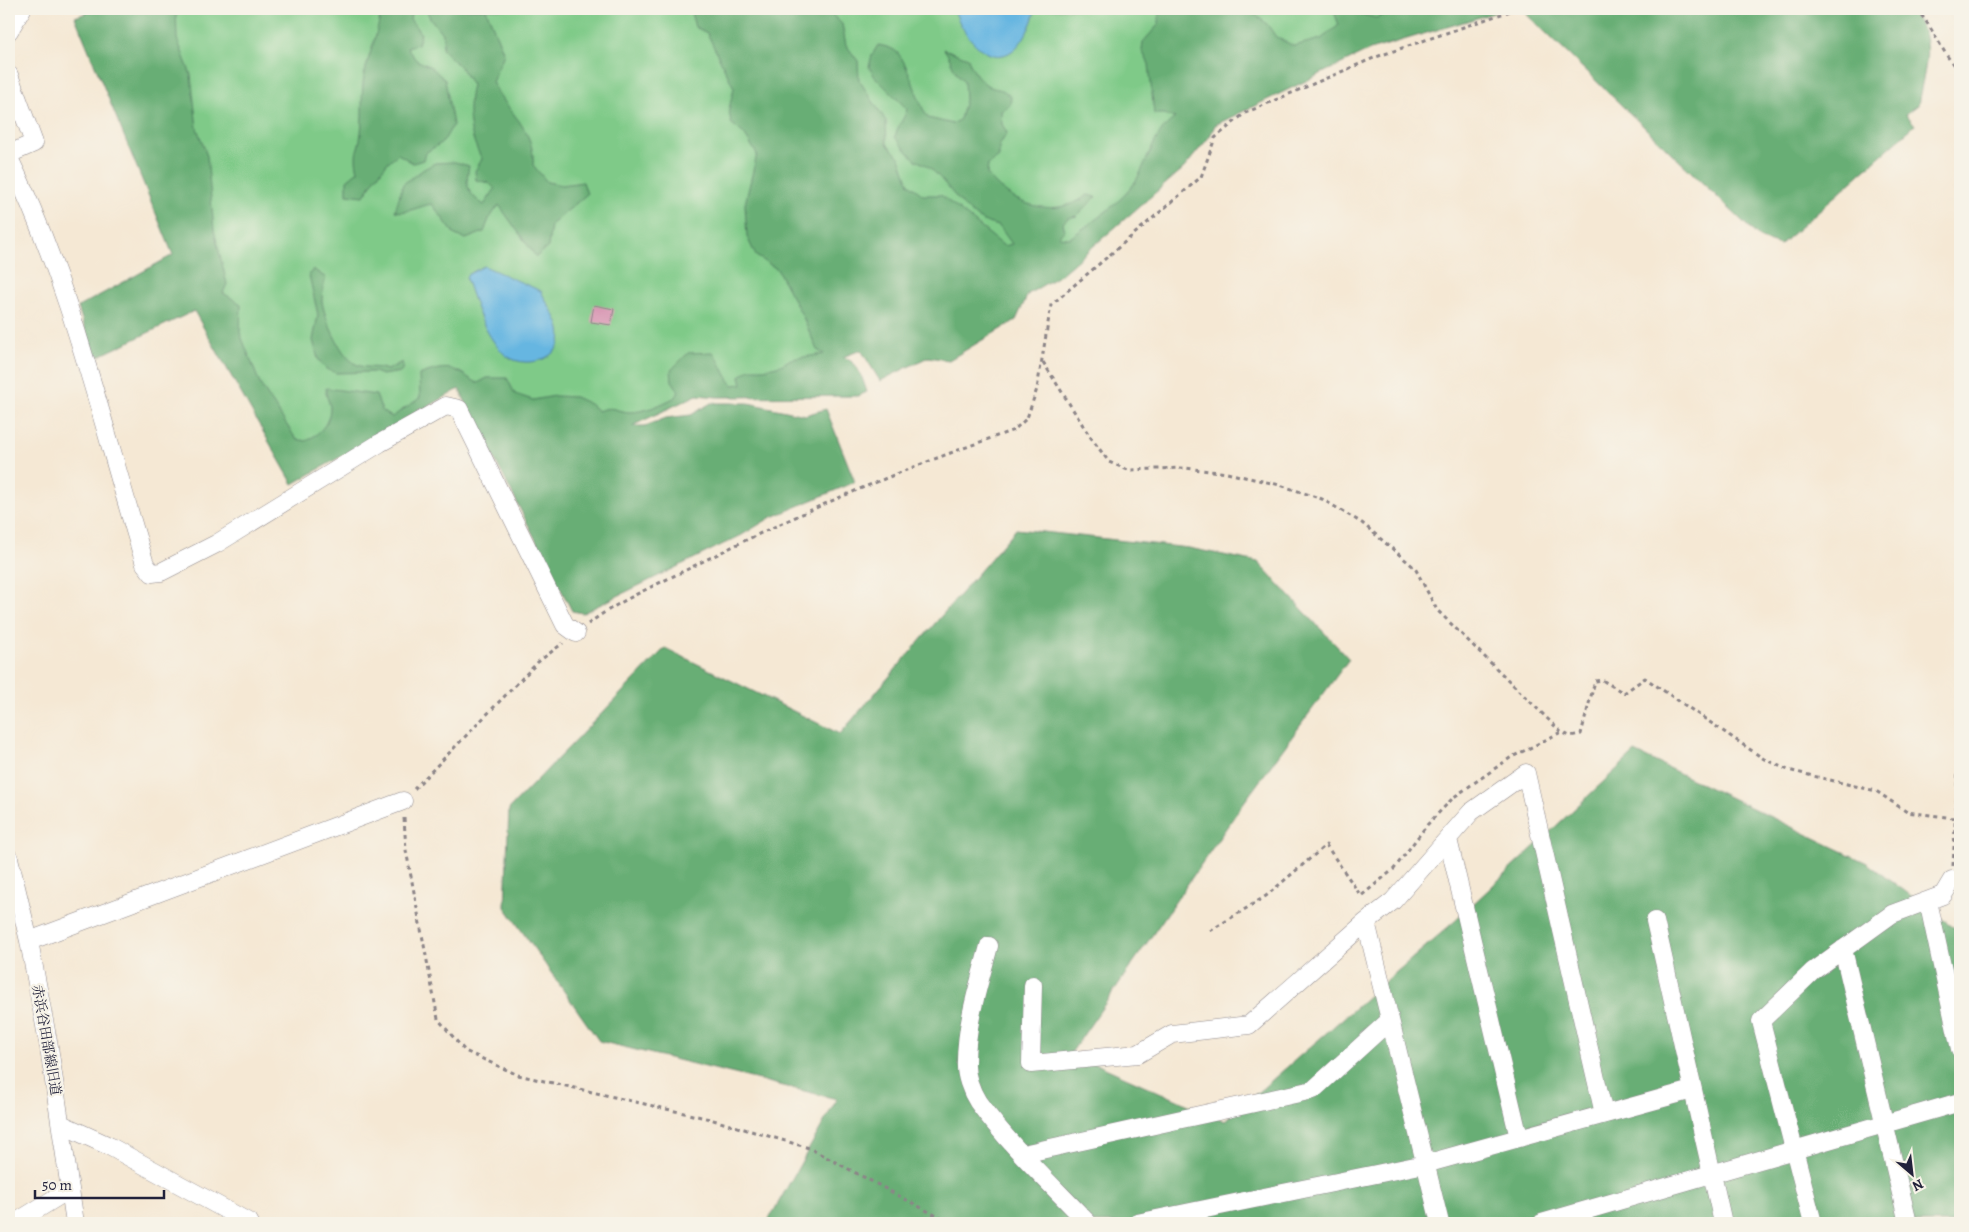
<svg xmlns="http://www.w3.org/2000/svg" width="1969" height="1232" font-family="Alegreya,'Noto Serif JP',serif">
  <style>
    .green { fill: #7fca88; stroke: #507662 }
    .forest { fill: #67ae74; stroke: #446858 }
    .water { fill: #66b6e1; stroke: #446c8e }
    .building { fill: #d897b4 }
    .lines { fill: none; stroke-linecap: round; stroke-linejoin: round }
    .minor-casing { stroke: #8c8588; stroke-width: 19 }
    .path { stroke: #8c8588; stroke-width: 3; stroke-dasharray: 4 4; stroke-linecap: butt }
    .minor { stroke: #fff; stroke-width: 18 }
    .labels { text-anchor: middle; stroke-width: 4.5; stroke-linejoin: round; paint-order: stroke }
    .street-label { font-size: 14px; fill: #22223b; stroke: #f7f3e8 }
  </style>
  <rect width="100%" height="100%" fill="#f7f3e8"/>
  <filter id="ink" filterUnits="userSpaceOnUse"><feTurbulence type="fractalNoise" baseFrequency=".02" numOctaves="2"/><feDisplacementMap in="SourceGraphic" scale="10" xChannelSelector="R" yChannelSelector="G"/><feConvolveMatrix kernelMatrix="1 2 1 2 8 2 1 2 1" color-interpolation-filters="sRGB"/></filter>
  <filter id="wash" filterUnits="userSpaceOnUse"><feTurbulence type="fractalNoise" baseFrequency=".0096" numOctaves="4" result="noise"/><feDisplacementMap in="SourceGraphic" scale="20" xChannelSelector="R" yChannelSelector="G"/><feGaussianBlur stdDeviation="1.12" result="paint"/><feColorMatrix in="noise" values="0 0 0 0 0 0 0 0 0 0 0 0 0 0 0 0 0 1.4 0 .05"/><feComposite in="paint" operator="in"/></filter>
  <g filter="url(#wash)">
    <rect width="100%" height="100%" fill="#f5e8d4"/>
    <path class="green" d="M118 9H1456L1207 111 1125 208 1004 292 899 296 794 393 697 392 574 448 460 382 296 479 198 307Z"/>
    <path class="forest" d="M97 9H176L177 39 191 75 197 128 207 156 214 230 227 284 223 293 241 304 240 333 260 384 296 439 306 441C319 434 330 424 330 407 329 400 325 396 326 388L376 395 382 411 392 417 420 398 419 375C430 371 445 365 457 371 465 374 470 380 478 383L487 378H507L515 394 533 400 555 396 575 397 590 404 598 411C613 405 615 411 629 412 647 412 661 404 676 397L679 391 672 381 671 370 688 353 713 352C722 363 723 374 733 385L742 384 740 376 750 369H764L781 365 791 359 824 354 817 350 803 317 777 269 756 256 747 237 745 204 757 154 744 134 731 123 729 109 734 88 707 33 695 27 690 9H826L842 24 846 45 858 61 859 80 886 121 887 144 900 158 909 184 923 195H941L1004 246 1012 244 999 226C965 220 954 189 930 168 926 164 921 163 916 160 908 153 902 145 895 137 897 126 904 120 907 109L875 77 869 67 872 55 878 45C883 46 889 47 894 50 908 58 917 102 928 118L953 124 960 119 965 100 964 81C950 68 954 63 944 49L968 58C971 68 978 79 987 85 998 92 1001 85 1011 98L1010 105 1001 111 1002 124 1007 133 999 146V157L988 165 987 174C1010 205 1054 220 1088 195L1096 197 1077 216 1068 218 1063 223 1065 230 1058 237 1070 238C1090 223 1114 208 1130 189 1148 167 1151 134 1175 118L1164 114H1154L1149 64 1142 51 1143 42 1159 24V9H1248L1267 24 1276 37 1294 46 1321 39 1339 25 1333 9 1354 11 1355 9H1366L1360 14 1376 18 1396 9H1507L1370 50 1215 125 1210 136 1184 168 1060 275 1028 294 1016 320 949 360 928 357 880 381 861 350 843 357C858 361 863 380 867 392L858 396 717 397 697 395 632 426H645L666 418 691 415 711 403H748L805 415 826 409 855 482 770 518 742 535 583 613 572 611 459 389 293 484 194 311 97 357 91 348 78 307 173 255 75 17Z
      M381 9H412L410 19 421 34 418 44 407 47 416 60 431 67 445 80 453 125 443 142 425 153 423 160 413 163 398 154 389 161 374 180 364 196 347 194V180L358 171C353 150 359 152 361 133 363 115 361 94 364 76 369 53 379 31 381 9Z
      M426 9H486L504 54 492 82C506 111 536 129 533 165L547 182 562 185 583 182 587 194 551 225 548 247 536 257 499 205 489 219 484 232 466 239 455 235 432 204C419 206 407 214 395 211L403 184 424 169 435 163 455 162 469 166C465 186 467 193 484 205L495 189 489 183 476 180 475 171 482 159C469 136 466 111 472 85L461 68 442 49 444 36 430 18Z
      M1521 9H1909C1938 41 1924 67 1918 105L1906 114 1915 125 1780 245 1761 239Z
      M313 269 326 278C323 286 322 293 322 301 324 317 340 354 354 363 364 370 377 365 387 370L402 362 403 366 401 372 382 375 374 372 336 373 326 369 318 359 313 340 318 315 309 275Z
      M1016 529 1189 548 1258 562 1349 659 1242 805 1071 1053 1225 1121 1455 921 1635 752 1867 863 1960 932V1200L1953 1223H767L837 1099 599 1041 505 907 509 809 665 648 840 734Z"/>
    <path class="water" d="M954 9H1035C1034 18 1030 26 1026 34 1001 80 965 43 954 9Z
      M484 266 541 291C546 303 557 316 560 329 567 360 522 372 503 353 484 334 475 304 466 278L467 275Z"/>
    <g id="blocks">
      <path class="building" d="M594 305 614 309 611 325 591 322Z"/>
    </g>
  </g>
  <g filter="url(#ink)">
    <use href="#blocks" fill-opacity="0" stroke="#8c8588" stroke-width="1"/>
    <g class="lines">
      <defs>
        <path id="minor" d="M9 31 22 9
          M9 75 34 143 9 154
          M9 158C72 287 103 428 145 564L152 573 161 572 216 544 380 443 446 406 459 409 565 625 576 633
          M1448 839 1519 1138
          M9 858 29 941 49 1047 75 1223
          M1928 901 1960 1049
          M1655 921 1723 1223
          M1366 922 1440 1223
          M29 941 403 801
          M989 946C979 984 966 1023 966 1062 965 1075 971 1091 978 1102 1010 1146 1051 1184 1088 1223
          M1843 949 1908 1223
          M1033 985 1031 1064 1138 1054 1172 1034 1249 1025 1366 922 1393 901 1471 812 1526 773 1604 1114
          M63 1125 109 1146 250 1223
          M1023 1154 1313 1090 1390 1020
          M15 1223 70 1189
          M1137 1223 1425 1164 1692 1090
          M1542 1223 1960 1102
          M1813 1223 1761 1021 1813 971 1892 914 1943 895 1952 880"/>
      </defs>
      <use href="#minor" class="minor-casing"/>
      <path class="path" d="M1916 9C1934 28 1942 54 1960 72
        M1043 362 1089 435 1109 462 1128 470 1185 468 1227 473 1280 485 1322 499 1362 523 1415 568 1437 610 1561 732 1570 736 1581 734 1595 681 1602 680 1624 693 1645 678 1764 759 1788 770 1876 791 1907 812 1955 818
        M588 624C618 601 656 585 690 568 795 514 902 469 1014 430L1027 418 1037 389 1051 305 1201 177 1215 138 1245 113 1376 57 1516 9
        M414 789 538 662 563 643
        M404 818 406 850 438 1019 465 1051 518 1075 710 1119 809 1148 950 1223
        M1953 866 1960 729
        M1210 931 1266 896 1326 845 1361 896 1394 869 1427 825 1454 797 1510 758 1561 732"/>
      <use href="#minor" class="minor"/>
    </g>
  </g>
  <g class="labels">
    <g class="street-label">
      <text transform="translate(47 1040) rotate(80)" y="5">赤浜谷田部線旧道</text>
    </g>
  </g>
  <rect width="1969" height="1232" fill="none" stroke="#f7f3e8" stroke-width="30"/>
  <g transform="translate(1912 1174) rotate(152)" stroke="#f7f3e8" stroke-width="4" paint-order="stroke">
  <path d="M0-4L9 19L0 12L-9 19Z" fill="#22223b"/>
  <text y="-8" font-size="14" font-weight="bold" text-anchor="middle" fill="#22223b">N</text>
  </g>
  <path d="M35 1190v8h129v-8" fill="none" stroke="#22223b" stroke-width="2.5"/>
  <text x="42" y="1190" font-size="15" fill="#22223b" stroke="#f7f3e8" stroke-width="4" paint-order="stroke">50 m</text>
</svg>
